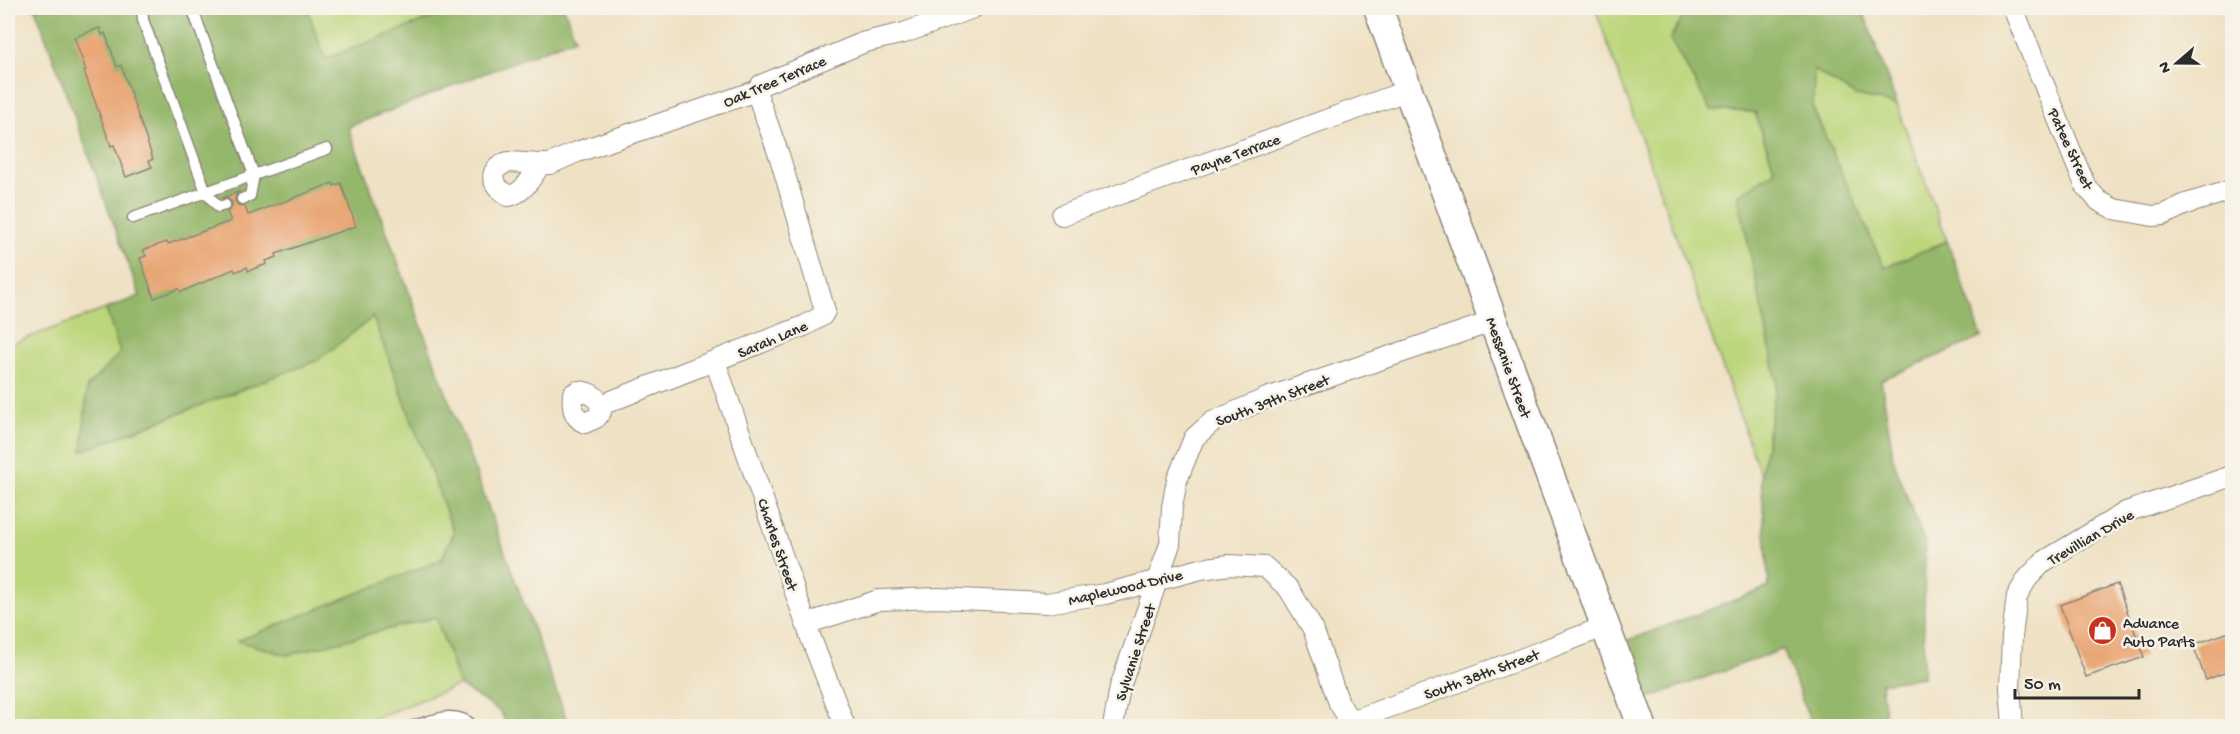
<svg xmlns="http://www.w3.org/2000/svg" width="2240" height="734" font-family="'Gochi Hand',sans-serif">
  <style>
    .green { fill: #bcd67c; stroke: #748054; stroke-width: 1.5 }
    .forest { fill: #95b76c; stroke: #60714c; stroke-width: 1.5 }
    .building { fill: #e9a674 }
    .lines { fill: none; stroke-linecap: round; stroke-linejoin: round }
    .lane-casing { stroke: #8d8678; stroke-width: 13 }
    .street-casing { stroke: #8d8678; stroke-width: 22 }
    .secondary-casing { stroke: #8d8678; stroke-width: 31 }
    .lane { stroke: #fff; stroke-width: 10 }
    .street { stroke: #fff; stroke-width: 20 }
    .secondary { stroke: #fff; stroke-width: 28 }
    .labels { text-anchor: middle; stroke-width: 5; stroke-linejoin: round; paint-order: stroke }
    .street-label { font-size: 16px; fill: #2b2b2b; stroke: #f7f3e8 }
    .poi-label { font-size: 16px; fill: #2b2b2b; stroke: #f7f3e8; text-anchor: start }
  </style>
  <rect width="100%" height="100%" fill="#f7f3e8"/>
  <filter id="ink" filterUnits="userSpaceOnUse"><feTurbulence type="fractalNoise" baseFrequency=".0167" numOctaves="2"/><feDisplacementMap in="SourceGraphic" scale="12" xChannelSelector="R" yChannelSelector="G"/><feConvolveMatrix kernelMatrix="1 2 1 2 8 2 1 2 1" color-interpolation-filters="sRGB"/></filter>
  <filter id="wash" filterUnits="userSpaceOnUse"><feTurbulence type="fractalNoise" baseFrequency=".008" numOctaves="4" result="noise"/><feDisplacementMap in="SourceGraphic" scale="24" xChannelSelector="R" yChannelSelector="G"/><feGaussianBlur stdDeviation="1.35" result="paint"/><feColorMatrix in="noise" values="0 0 0 0 0 0 0 0 0 0 0 0 0 0 0 0 0 1.4 0 .05"/><feComposite in="paint" operator="in"/></filter>
  <g filter="url(#wash)">
    <rect width="100%" height="100%" fill="#efe1c4"/>
    <path class="green" d="M307 8H458L325 60Z
      M1595 8H1689L1670 39 1711 110 1755 112 1775 172 1739 195 1777 381 1761 476Z
      M1813 69 1856 96 1897 105 1947 241 1884 268 1813 109Z
      M106 309 121 353 87 387 318 360 373 317 454 532 441 560 238 641 287 655 436 617 459 685 355 726H42L36 713 8 723V345Z"/>
    <path class="forest" d="M35 8H307L325 59 458 8H564L575 38 348 127 569 726H507L501 712 459 685 436 617 287 655 237 641 441 560 454 533 373 317 318 360 82 451 87 387 120 353 106 309 140 296Z
      M1689 8H1862L1897 105 1856 96 1814 70 1813 109 1884 267 1947 241 1982 337 1881 380 1894 462 1925 544 1923 677 1881 683 1886 726H1812L1783 649 1640 701 1621 643 1769 587 1761 476 1777 381 1738 195 1775 171 1755 112 1711 110 1670 39Z"/>
    <g id="blocks">
      <path class="building" d="M100 28 102 35 105 33 117 67 121 65 153 159 149 161 152 167 126 177 114 145 111 146 84 71 86 70 74 37Z
        M333 183 334 186 341 183 356 226 276 254 277 257 266 261 267 264 248 271 247 267 235 272 234 269 181 292 179 289 154 298 140 258 146 256 143 250 167 242 168 244 231 221 227 212 232 207V202L227 198H222L240 191 236 195 235 201 238 205 245 206 248 215Z
        M2117 584 2144 657 2086 677 2060 605Z
        M2232 631V670L2206 680 2193 645Z"/>
    </g>
  </g>
  <g filter="url(#ink)">
    <use href="#blocks" fill-opacity="0" stroke="#8d8678" stroke-width="1.5"/>
    <g class="lines">
      <defs>
        <path id="lane" d="M142 8 143 20 206 192 218 207 225 205
          M242 199 250 196 254 175 327 149
          M133 218 254 175 192 8
          M414 726C434 720 456 709 473 726"/>
        <path id="street" d="M2013 8 2077 166 2086 187 2099 201 2114 209 2153 216 2163 215 2186 204 2232 190
          M508 162 541 164C532 176 524 194 508 196 492 185 485 171 508 162Z
          M541 164H550L577 152 756 91 761 85 865 42 904 33 973 8
          M1062 215 1409 90
          M715 361 812 641 845 726
          M578 391C592 392 600 398 601 412L596 418 585 423C572 417 572 406 573 394Z
          M601 405 804 326 822 316 825 311 780 158 756 91
          M806 624 879 600 938 598 1046 603 1105 594 1201 569 1229 565 1265 567 1289 589 1313 629 1339 703 1347 716 1357 719 1521 659 1606 626
          M1113 726 1120 687 1170 544 1172 507 1177 480 1194 438 1212 422 1267 398 1494 321
          M2013 726 2010 688 2012 637 2017 596 2027 579 2043 562 2126 512 2232 476"/>
        <path id="secondary" d="M1378 8 1642 726"/>
      </defs>
      <use href="#lane" class="lane-casing"/>
      <use href="#street" class="street-casing"/>
      <use href="#secondary" class="secondary-casing"/>
      <use href="#lane" class="lane"/>
      <use href="#street" class="street"/>
      <use href="#secondary" class="secondary"/>
    </g>
  </g>
  <defs>
    <symbol id="shop-disc" viewBox="-11 -11 22 22"><circle r="9.5" fill="#c8321e" stroke="#f7f3e8"/><path d="M-5-2.5h2.3a2.7 3.5 0 0 1 5.4 0H5L5.5 6h-11ZM-1.5-2.5h3a1.5 2.3 0 0 0-3 0Z" fill="#fff"/></symbol>
  </defs>
  <g fill-rule="evenodd">
    <use href="#shop-disc" x="2086" y="614" width="33" height="33"/>
  </g>
  <g class="labels">
    <g class="street-label">
      <text transform="translate(774 80) rotate(-23)" y="6">Oak Tree Terrace</text>
      <text transform="translate(2072 148) rotate(65)" y="6">Patee Street</text>
      <text transform="translate(1235 153) rotate(-20)" y="6">Payne Terrace</text>
      <text transform="translate(772 338) rotate(-23)" y="6">Sarah Lane</text>
      <text transform="translate(1510 367) rotate(70)" y="6">Messanie Street</text>
      <text transform="translate(1272 399) rotate(-21)" y="6">South 39th Street</text>
      <text transform="translate(2090 536) rotate(-30)" y="6">Trevillian Drive</text>
      <text transform="translate(779 544) rotate(71)" y="6">Charles Street</text>
      <text transform="translate(1125 586) rotate(-13)" y="6">Maplewood Drive</text>
      <text transform="translate(1134 652) rotate(-72)" y="6">Sylvanie Street</text>
      <text transform="translate(1481 673) rotate(-20)" y="6">South 38th Street</text>
    </g>
    <g class="poi-label">
      <text x="2123" y="628">Advance<tspan x="2123" dy="18">Auto Parts</tspan></text>
    </g>
  </g>
  <rect width="2240" height="734" fill="none" stroke="#f7f3e8" stroke-width="30"/>
  <g transform="translate(2177 63) rotate(250)" stroke="#f7f3e8" stroke-width="4.5" paint-order="stroke">
  <path d="M0-4.5L10 22L0 15L-10 22Z" fill="#2b2b2b"/>
  <text y="-9" font-size="16" font-weight="bold" text-anchor="middle" fill="#2b2b2b">N</text>
  </g>
  <path d="M2015 689v9h124v-9" fill="none" stroke="#2b2b2b" stroke-width="3"/>
  <text x="2024" y="689" font-size="18" fill="#2b2b2b" stroke="#f7f3e8" stroke-width="4.5" paint-order="stroke">50 m</text>
</svg>
